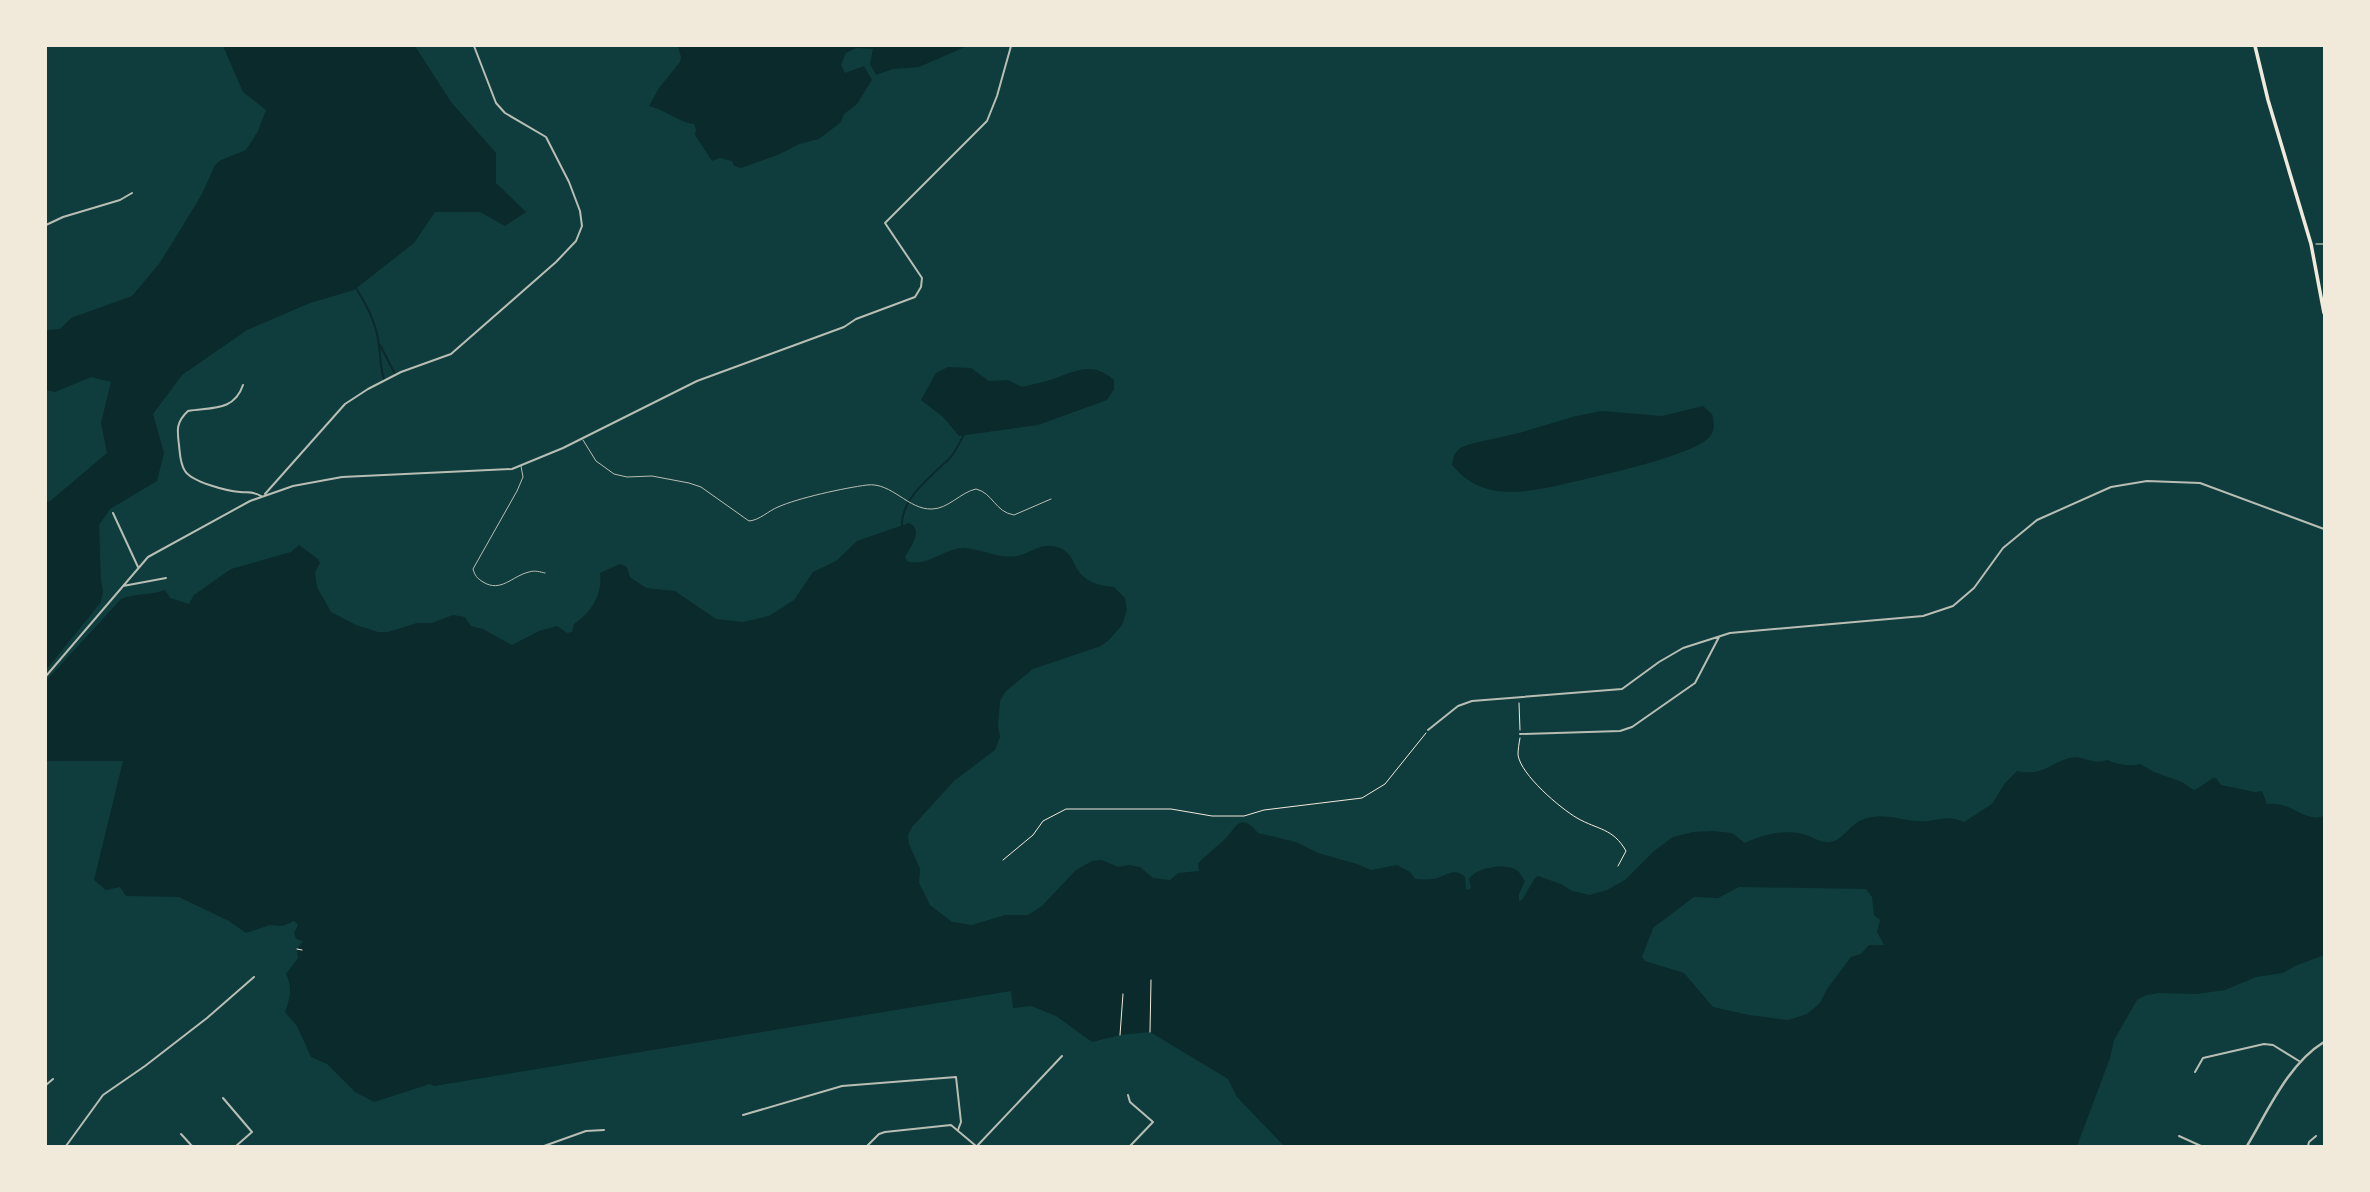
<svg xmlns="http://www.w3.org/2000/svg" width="2370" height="1192" font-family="Helvetica,sans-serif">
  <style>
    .water { fill: #0a2a2b; fill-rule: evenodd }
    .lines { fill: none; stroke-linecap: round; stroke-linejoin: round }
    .stream { stroke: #0a2a2b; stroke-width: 2 }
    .path { stroke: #f1e9da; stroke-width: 1 }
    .service { stroke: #b8beb3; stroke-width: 1 }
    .minor { stroke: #b8beb3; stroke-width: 2 }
    .tertiary { stroke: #b8beb3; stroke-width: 2.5 }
    .primary { stroke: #f1e9da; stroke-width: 3.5 }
  </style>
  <rect width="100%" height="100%" fill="#0f3d3e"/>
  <path class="water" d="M223 46H415L451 102 496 153V183L526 212 505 226 480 212H435L414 243 354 290 310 303 247 330 182 375 153 414 164 453 157 481 110 509 99 525 101 580 103 592 101 602 46 670V500L49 502 107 453 101 423 111 382 91 377 55 392 46 390V327L47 330 60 329 71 318 132 296 159 264 174 240 202 194 215 165 221 160 246 150 258 131 266 110 243 92Z
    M678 46H967L919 67 893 69 876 75 870 64 873 49 856 48 846 53 841 65 845 73 864 66 872 80 857 104 844 114 841 122 819 139 799 144 780 154 741 168 734 166 732 161 720 158 712 161 695 135 696 130 694 124C683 124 663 109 649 106L659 88 680 62 681 57Z
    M948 367 971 368 989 381 1008 380 1022 387C1033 384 1045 382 1056 378 1078 370 1093 362 1114 380V389L1107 400 1038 425 959 436 943 417 921 400 936 373Z
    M1703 406 1712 414C1714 420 1715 429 1711 435 1698 456 1584 479 1556 486 1516 494 1480 499 1452 465L1454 455 1460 448 1470 444 1519 433 1576 416 1602 411 1662 416Z
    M909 523C924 530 911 546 905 557L907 561C927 568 944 548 964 548 982 549 997 559 1017 556 1029 554 1042 542 1057 547 1082 554 1066 583 1114 587L1125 598 1127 610 1122 625 1109 640 1101 646 1033 669 1006 691 1000 701 998 726 1000 737 995 750 954 781 912 827 908 835 909 844 920 869 919 883 930 905 952 922 972 925 1005 915H1028L1042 906 1076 870 1092 861 1102 860 1118 867 1129 865 1140 867 1153 878 1170 880 1178 873 1199 871 1198 864 1200 861C1208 854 1215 848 1223 841 1236 829 1239 810 1258 833L1296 842 1318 853 1357 864 1371 870 1397 865 1410 872 1415 879C1421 879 1426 880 1433 879 1445 877 1454 866 1465 877L1466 888 1468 890 1471 888 1469 879C1476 867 1506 862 1518 871 1521 874 1522 878 1525 881L1519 894V901L1522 900 1535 878 1538 876 1561 884 1572 891 1590 895 1607 890 1625 880 1654 851 1673 837 1693 832 1713 831 1732 833 1745 843C1763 835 1783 829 1803 834 1812 836 1819 843 1829 842 1844 841 1850 823 1864 819 1884 812 1899 820 1917 821 1936 823 1945 813 1964 822L1992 804 2005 783 2017 771C2043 776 2047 765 2069 758 2083 754 2092 766 2107 760 2117 764 2128 767 2140 764L2154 772 2182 782 2192 789 2195 790 2213 778H2216L2221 785 2255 792 2262 791 2267 804C2293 801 2302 823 2324 816V955L2295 966 2283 973 2256 977 2225 990 2197 994 2159 993 2146 995 2137 1000 2114 1040 2110 1058 2077 1146H1284L1237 1097 1228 1079 1150 1032 1120 1035 1092 1042 1056 1016 1031 1006 1013 1008 1011 991 434 1086 430 1084 374 1102 355 1092 327 1064 311 1057 297 1026 285 1012C290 998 293 988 286 974L298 958 297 949 303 941 296 939 294 933 298 925 294 921 283 926 270 925 246 933 229 921 179 897 126 896 120 887 106 890 94 880 123 761H46V681L121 599C134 593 149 596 165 590L170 598 189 604 194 595 231 569 291 552 299 545 318 559 320 563 315 573 317 587 331 612 356 625 378 632H388L417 623H432L453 615 465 617 471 626 483 629 512 645 539 631 557 626 567 633 572 632 574 624C591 613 603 594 600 573L620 564 627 567 630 577 646 588 675 591 716 619 743 622 769 616 794 600 813 572 836 561 857 541ZM1739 887 1866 889 1872 897 1874 915 1880 920 1877 932 1884 945H1869L1861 954 1851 957 1827 989 1820 1003 1807 1014 1788 1020 1749 1015 1713 1007 1684 973 1645 961 1642 957 1653 928 1694 897 1718 898Z"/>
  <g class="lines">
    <path class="stream" d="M356 288C367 306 377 324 379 346 381 358 380 368 384 379
      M380 345 395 374
      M902 525C901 499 932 475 949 459 955 453 959 443 964 435"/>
    <path class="path" d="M2316 244H2324
      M1519 703 1520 730
      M1520 738C1519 743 1518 750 1518 755 1521 775 1560 808 1577 818 1598 830 1613 828 1626 851L1618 866
      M1003 860 1033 835 1043 821 1066 809H1171L1212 816H1244L1264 810 1362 798 1385 784 1426 733
      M297 949 302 950
      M1150 1032 1151 980
      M1120 1035 1123 994"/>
    <path class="service" d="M583 440 596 461 614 474 627 477 652 476 689 483 701 487 749 521C760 520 768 511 778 507 798 498 844 488 867 485 892 482 908 510 932 509 948 509 961 492 976 489 993 493 995 512 1014 515L1051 499
      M521 466 523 477 517 491 473 569C475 576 477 578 483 582 501 593 512 576 529 572 535 570 540 572 545 573"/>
    <path class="minor" d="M46 225 63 217 120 200 132 193
      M243 385C234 412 210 407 188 411 176 422 177 430 179 445 180 454 180 464 185 471 192 482 227 491 240 492 249 493 253 491 261 496
      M265 494 345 404 368 389 401 372 451 354 556 262 576 241 582 226 580 211 569 182 546 137 505 113 496 103 474 46
      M113 513 138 567
      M123 586 166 578
      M46 676 148 557 250 501 293 486 342 477 512 469 563 448 697 381 844 327 856 319 915 297 921 287 922 278 885 223 987 121 997 96 1011 46
      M1428 730 1458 706 1472 701 1622 689 1659 662 1683 648 1730 633 1923 616 1953 606 1974 588 2003 548 2037 520 2111 487 2147 481 2200 483 2324 529
      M1520 734 1620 731 1632 727 1695 683 1719 637
      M2195 1072 2203 1058 2264 1044 2273 1045 2299 1061
      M46 1085 53 1079
      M1128 1095 1130 1102 1153 1122 1130 1146
      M223 1098 252 1132 236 1146
      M743 1115 842 1086 956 1077 961 1122 958 1130
      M181 1134 192 1146
      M2179 1136 2201 1146
      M66 1146 103 1095 145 1066 207 1018 254 977
      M544 1146 586 1131 604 1130
      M867 1146 879 1134 885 1132 951 1125 976 1146
      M977 1146 1062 1056
      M2308 1146 2309 1142 2316 1136"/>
    <path class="tertiary" d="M2247 1146C2268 1111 2288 1064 2324 1042"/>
    <path class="primary" d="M2255 46 2268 100 2311 244 2324 313"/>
  </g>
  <rect width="2370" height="1192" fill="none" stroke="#f1e9da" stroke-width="94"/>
</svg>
